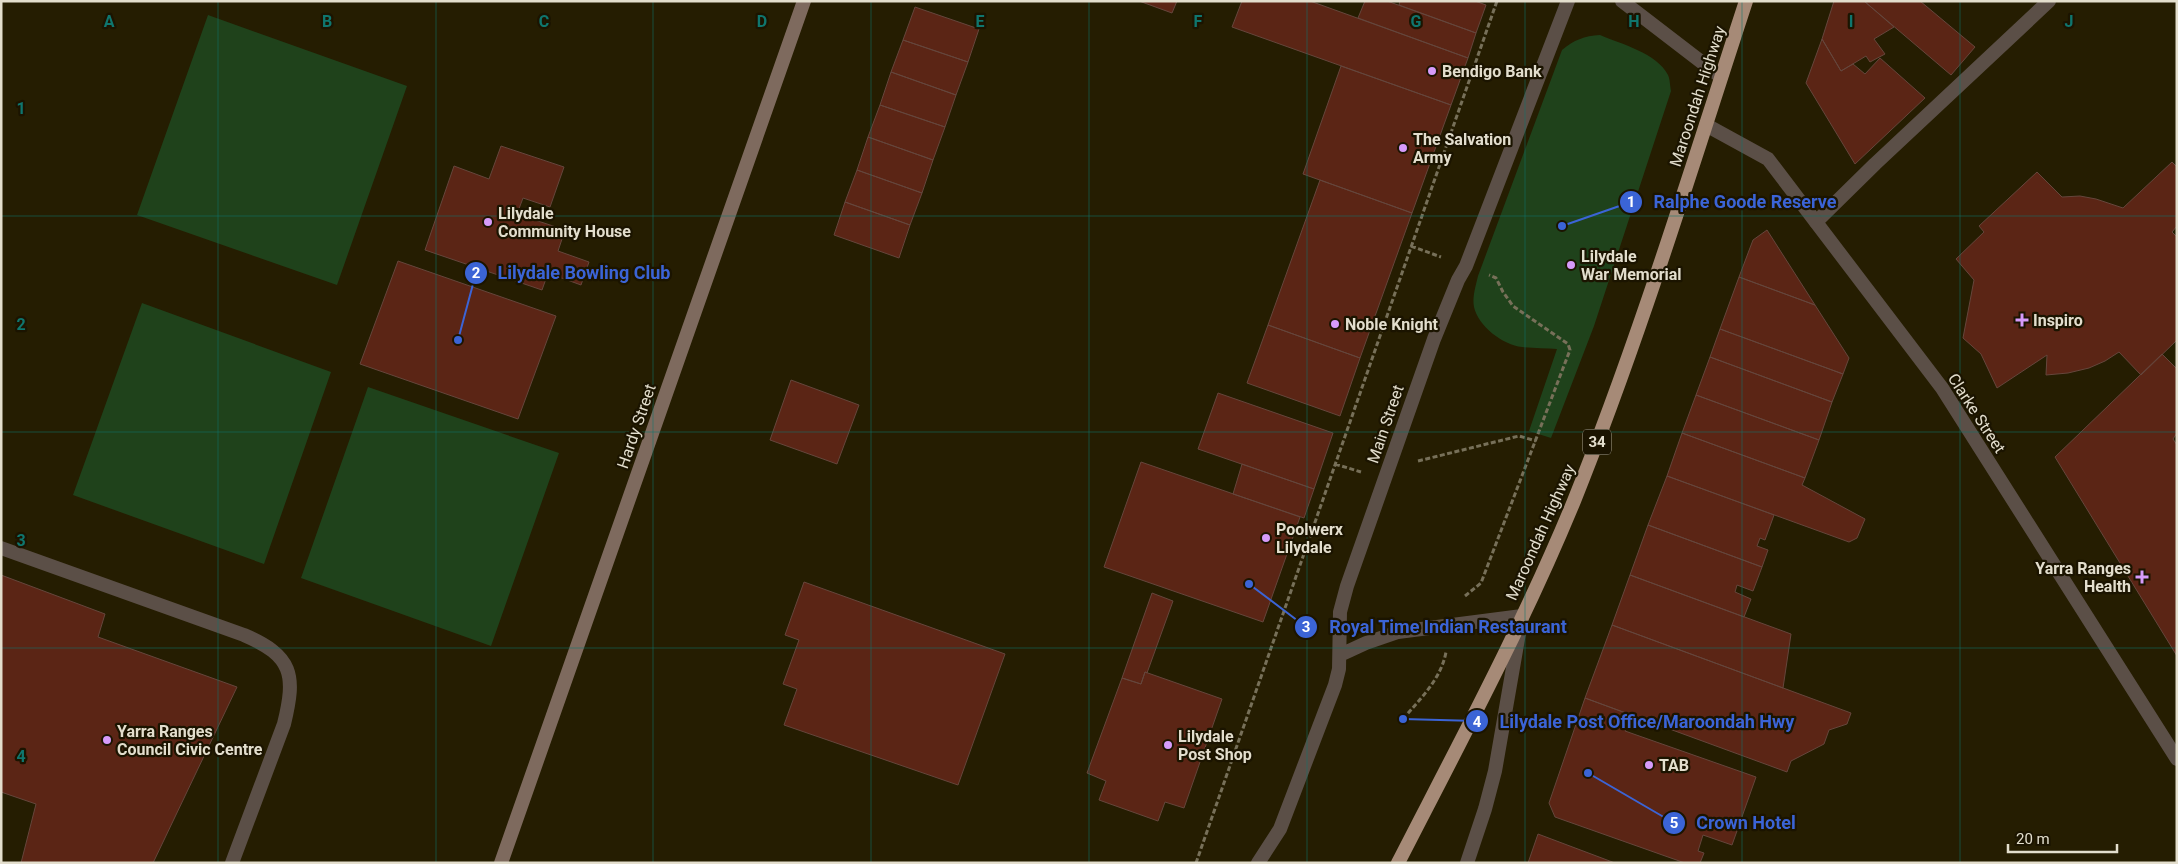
<svg xmlns="http://www.w3.org/2000/svg" width="2178" height="864" font-family="Roboto,sans-serif">
  <style>
    .green { fill: #1f421b }
    .building { fill: #5b2515; stroke: #65463c }
    .lines { fill: none; stroke-linecap: round; stroke-linejoin: round }
    .path { stroke: #777059; stroke-width: 3; stroke-dasharray: 5 2.5; stroke-linecap: butt }
    .service { stroke: #5b4f47; stroke-width: 14 }
    .minor { stroke: #5b4f47; stroke-width: 14 }
    .secondary { stroke: #7e6a5e; stroke-width: 14 }
    .trunk { stroke: #a68a77; stroke-width: 14 }
    .grid { fill: none; stroke: #0f766e; stroke-width: 1; stroke-opacity: 0.55 }
    .poi-dot { fill: #d69bfa; stroke: #1b1400; stroke-width: 2 }
    .labels { text-anchor: middle; stroke-width: 4.5; stroke-linejoin: round; paint-order: stroke }
    .shield { fill: #1b1400; stroke: #a7a190; stroke-width: 1 }
    .shield-label { font-size: 15px; font-weight: bold; fill: #e3decd }
    .poi-label { font-size: 16px; font-weight: bold; fill: #e3decd; stroke: #1b1400; text-anchor: start }
    .street-label { font-size: 16px; fill: #e3decd; stroke: #1b1400 }
    .grid-label { font-size: 16px; text-anchor: middle; font-weight: bold; fill: #0f766e; stroke: #1b1400; stroke-width: 4.5; stroke-linejoin: round; paint-order: stroke }
    .leader { fill: none; stroke: #3b64d6; stroke-width: 2 }
    .callout-dot { fill: #3b64d6; stroke: #1b1400; stroke-width: 2 }
    .mark-label { font-size: 15px; text-anchor: middle; font-weight: bold; fill: #fff }
    .callout-label { font-size: 18px; text-anchor: middle; font-weight: bold; fill: #3b64d6; stroke: #1b1400; stroke-width: 4.5; stroke-linejoin: round; paint-order: stroke }
  </style>
  <rect width="100%" height="100%" fill="#251d01"/>
  <path class="green" d="M208 15 407 86 337 285 137 215Z
    M1600 35C1621 44 1657 53 1668 75 1670 79 1670 86 1671 91L1594 326 1551 438 1529 431 1557 349C1546 348 1534 348 1522 347 1503 345 1478 326 1474 307 1472 297 1476 285 1478 276L1562 50C1574 40 1584 36 1600 35Z
    M142 303 331 372 264 564 73 495Z
    M368 387 559 453 491 646 301 578Z"/>
  <path class="building" d="M1139 1H1177L1172 13Z
    M1242 1H1310L1468 58 1451 105 1232 27Z
    M1365 1H1387L1476 33 1468 58 1358 18Z
    M1400 1H1475L1486 5 1476 33 1399 5Z
    M1834 1H1864L1894 27 1874 39 1885 54 1870 62 1866 56 1841 71 1822 39Z
    M1864 1H1920L1975 47 1951 75Z
    M915 7 979 29 968 62 903 40Z
    M1822 39 1841 71 1853 64 1865 74 1880 58 1925 98 1855 164 1806 83Z
    M903 40 968 62 956 95 891 72Z
    M1341 66 1451 105 1412 213 1303 174Z
    M891 72 956 95 945 127 880 105Z
    M880 105 945 127 933 160 868 137Z
    M868 137 933 160 922 193 857 170Z
    M501 146 564 167 550 207 523 198 517 214 565 230 558 251 589 262 581 285 548 273 542 290 425 250 454 166 489 179Z
    M2172 162 2177 167V226L2172 232 2177 237V340L2141 375 2119 352 2105 361 2089 368 2068 373 2046 375 2047 355 1997 388 1981 354 1963 338 1974 280 1956 259 1984 232 1979 226 2037 172 2062 197 2080 196 2096 199 2123 208Z
    M857 170 922 193 910 225 845 202Z
    M1320 180 1412 213 1360 358 1268 325Z
    M845 202 910 225 899 258 834 235Z
    M1767 230 1815 305 1739 277 1753 240Z
    M398 261 556 316 518 419 360 364Z
    M1739 277 1815 305 1849 358 1843 374 1720 329Z
    M1268 325 1360 358 1340 416 1247 383Z
    M1720 329 1843 374 1832 402 1710 357Z
    M2162 354 2177 369V433L2173 439 2177 445V656L2055 457Z
    M1710 357 1832 402 1819 440 1696 395Z
    M791 380 859 405 837 464 770 440Z
    M1218 393 1333 433 1314 489 1198 449Z
    M1696 395 1819 440 1805 478 1682 433Z
    M1682 433 1805 478 1802 485 1865 519 1857 538 1849 542 1667 476Z
    M1141 462 1300 517 1263 622 1104 567Z
    M1242 464 1314 489 1304 518 1233 494Z
    M1667 476 1774 515 1765 540 1760 538 1757 546 1768 550 1762 567 1648 525Z
    M1648 525 1762 567 1753 591 1737 585 1735 592 1751 599 1744 617 1630 575Z
    M1 575 105 614 98 637 237 687 153 863H21L36 804 1 792Z
    M1630 575 1791 634 1783 688 1612 625Z
    M804 582 1005 654 958 785 784 725 797 689 783 684 799 640 785 635Z
    M1152 593 1173 601 1147 673 1145 672 1141 684 1122 678Z
    M1612 625 1851 713 1847 724 1829 730 1824 744 1791 761 1787 772 1585 698Z
    M1145 672 1222 699 1184 808 1165 802 1158 821 1099 800 1106 781 1087 773 1122 678 1141 684Z
    M1585 698 1631 715 1625 731 1756 777 1732 845 1703 835 1698 851 1704 853 1700 863H1685L1555 817 1549 803Z
    M1538 834 1615 863H1528Z"/>
  <g class="lines">
    <path class="path" d="M1411 246 1441 257
      M1418 461 1519 436 1536 441
      M1335 464 1361 472
      M1465 596 1481 583 1570 350 1568 344 1513 306 1503 292 1496 278 1489 275
      M1403 719C1421 698 1441 679 1446 652
      M1196 863 1497 1"/>
    <path class="service" d="M1816 222 1875 164 2049 1
      M1 548 244 635C293 656 296 675 284 724L232 863"/>
    <path class="minor" d="M1622 1 1721 77
      M1706 125 1768 159 1942 388 2177 759
      M1340 655 1366 643 1398 632 1522 616 1495 771 1485 809 1467 863
      M1258 863 1280 829 1335 685 1339 669 1340 612 1347 586 1434 339 1458 280 1466 266 1568 1"/>
    <path class="secondary" d="M501 863 804 1"/>
    <path class="trunk" d="M1398 863C1459 744 1523 625 1574 501 1640 337 1691 169 1746 1"/>
  </g>
  <path class="grid" d="M218 1V863M436 1V863M653 1V863M871 1V863M1089 1V863M1307 1V863M1525 1V863M1742 1V863M1960 1V863M1 216H2177M1 432H2177M1 648H2177"/>
  <g class="poi-dot">
    <circle cx="1432" cy="71" r="5"/>
    <circle cx="1403" cy="148" r="5"/>
    <circle cx="488" cy="222" r="5"/>
    <circle cx="1571" cy="265" r="5"/>
    <path d="M2019.5 312.5h5v5h5v5h-5v5h-5v-5h-5v-5h5z"/>
    <circle cx="1335" cy="324" r="5"/>
    <circle cx="1266" cy="538" r="5"/>
    <path d="M2139.5 569.5h5v5h5v5h-5v5h-5v-5h-5v-5h5z"/>
    <circle cx="107" cy="740" r="5"/>
    <circle cx="1168" cy="745" r="5"/>
    <circle cx="1649" cy="765" r="5"/>
  </g>
  <g class="labels">
    <rect class="shield" x="1583" y="429.5" width="28" height="25" rx="4"/>
    <g class="shield-label">
      <text x="1597" y="447">34</text>
    </g>
    <g class="poi-label">
      <text x="1442" y="77">Bendigo Bank</text>
      <text x="1413" y="145">The Salvation<tspan x="1413" dy="18">Army</tspan></text>
      <text x="498" y="219">Lilydale<tspan x="498" dy="18">Community House</tspan></text>
      <text x="1581" y="262">Lilydale<tspan x="1581" dy="18">War Memorial</tspan></text>
      <text x="2033" y="326">Inspiro</text>
      <text x="1345" y="330">Noble Knight</text>
      <text x="1276" y="535">Poolwerx<tspan x="1276" dy="18">Lilydale</tspan></text>
      <text x="2131" y="574" text-anchor="end">Yarra Ranges<tspan x="2131" dy="18">Health</tspan></text>
      <text x="117" y="737">Yarra Ranges<tspan x="117" dy="18">Council Civic Centre</tspan></text>
      <text x="1178" y="742">Lilydale<tspan x="1178" dy="18">Post Shop</tspan></text>
      <text x="1659" y="771">TAB</text>
    </g>
    <g class="street-label">
      <text transform="translate(1697 96) rotate(-72)" y="6">Maroondah Highway</text>
      <text transform="translate(1977 413) rotate(57)" y="6">Clarke Street</text>
      <text transform="translate(1385 424) rotate(-71)" y="6">Main Street</text>
      <text transform="translate(636 426) rotate(-71)" y="6">Hardy Street</text>
      <text transform="translate(1540 532) rotate(-66)" y="6">Maroondah Highway</text>
    </g>
  </g>
  <g class="grid-label">
    <text x="109" y="27">A</text>
    <text x="327" y="27">B</text>
    <text x="544" y="27">C</text>
    <text x="762" y="27">D</text>
    <text x="980" y="27">E</text>
    <text x="1198" y="27">F</text>
    <text x="1416" y="27">G</text>
    <text x="1634" y="27">H</text>
    <text x="1851" y="27">I</text>
    <text x="2069" y="27">J</text>
    <text x="21" y="114">1</text>
    <text x="21" y="330">2</text>
    <text x="21" y="546">3</text>
    <text x="21" y="762">4</text>
  </g>
  <path class="leader" d="M1562 226L1631 202M458 340L476 273M1249 584L1306 627M1403 719L1477 721M1588 773L1674 823"/>
  <g class="callout-dot">
    <circle cx="1562" cy="226" r="5"/>
    <circle cx="458" cy="340" r="5"/>
    <circle cx="1249" cy="584" r="5"/>
    <circle cx="1403" cy="719" r="5"/>
    <circle cx="1588" cy="773" r="5"/>
    <circle cx="1631" cy="202" r="12"/>
    <circle cx="476" cy="273" r="12"/>
    <circle cx="1306" cy="627" r="12"/>
    <circle cx="1477" cy="721" r="12"/>
    <circle cx="1674" cy="823" r="12"/>
  </g>
  <g class="mark-label">
    <text x="1631" y="207">1</text>
    <text x="476" y="278">2</text>
    <text x="1306" y="632">3</text>
    <text x="1477" y="727">4</text>
    <text x="1674" y="828">5</text>
  </g>
  <g class="callout-label">
    <text x="1745" y="208">Ralphe Goode Reserve</text>
    <text x="584" y="279">Lilydale Bowling Club</text>
    <text x="1448" y="633">Royal Time Indian Restaurant</text>
    <text x="1647" y="728">Lilydale Post Office/Maroondah Hwy</text>
    <text x="1746" y="829">Crown Hotel</text>
  </g>
  <rect width="2178" height="864" fill="none" stroke="#e3decd" stroke-width="5"/>
  <path d="M2008 844v8h109v-8" fill="none" stroke="#e3decd" stroke-width="2.5"/>
  <text x="2016" y="844" font-size="15" fill="#e3decd" stroke="#1b1400" stroke-width="4" paint-order="stroke">20 m</text>
</svg>
